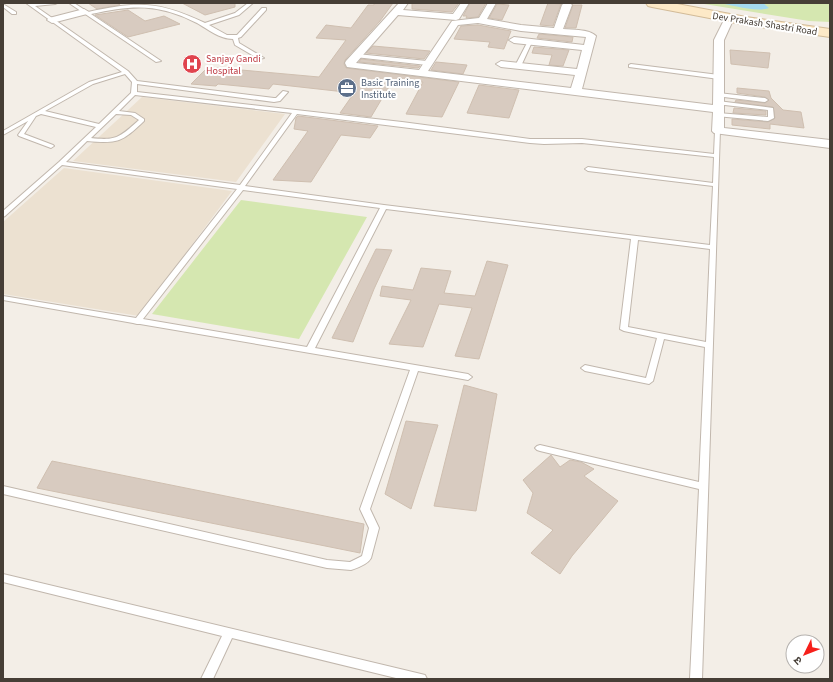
<svg xmlns="http://www.w3.org/2000/svg" width="833" height="682" font-family="'Source Sans 3','Noto Sans Devanagari',sans-serif">
  <style>
    .education { fill: #ece1d1 }
    .green { fill: #d5e7b0 }
    .water { fill: #a4daef }
    .building { fill: #d8cbc0; stroke: #cfbfb0 }
    .lines { fill: none; stroke-linecap: round; stroke-linejoin: round }
    .lane-casing { stroke: #c1b7ad; stroke-width: 2 }
    .street-casing { stroke: #c1b7ad; stroke-width: 2 }
    .secondary-casing { stroke: #d2bb98; stroke-width: 2 }
    .lane { fill: #fff; fill-rule: evenodd }
    .street { fill: #fff; fill-rule: evenodd }
    .secondary { fill: #fde9c7; fill-rule: evenodd }
    .labels { text-anchor: middle; stroke-width: 4; stroke-linejoin: round; paint-order: stroke }
    .far-street-label { font-size: 10px; fill: #463e36; stroke: #fff }
    .far-health-label { font-size: 10px; fill: #be3a42; stroke: #fff; text-anchor: start }
    .far-service-label { font-size: 10px; fill: #4e5e75; stroke: #fff; text-anchor: start }
  </style>
  <rect width="100%" height="100%" fill="#f3eee7"/>
  <path class="education" d="M142 97 285 114 236 182 73 161Z
    M64 168 232 191 139 316 3 294V222Z"/>
  <path class="green" d="M698 3H830V22L809 21Z
    M241 200 367 217 299 339 152 314Z"/>
  <path class="water" d="M716 3H763L769 8C754 13 732 4 716 3Z"/>
  <path class="building" d="M88 3H117L120 5 97 9Z
    M182 3H235V7L205 15Z
    M374 3H393L380 21 345 60 344 64 346 68 459 82 442 117 406 114 423 82 393 80 371 117 340 113 354 93 273 84 269 89 218 84 216 86 191 84 208 67 319 77 346 40 316 38 326 25 351 28 368 5H374Z
    M412 3H459L452 12 412 9Z
    M470 3H486L478 17 466 18 467 16H463Z
    M548 3 561 4 553 26 540 25Z
    M497 4 509 5 502 20 489 18Z
    M573 5H582L576 28H565Z
    M128 10 145 21 164 16 180 24 128 37 95 15Z
    M478 25 511 31 504 49 488 47 490 42 454 39 461 26Z
    M539 34 573 37 572 42 537 38Z
    M373 46 430 51 424 59 366 53Z
    M534 47 569 50 563 66 549 65 552 55 532 53Z
    M730 50 770 53 768 68 731 64Z
    M361 59 420 66 418 68 359 62Z
    M436 62 467 65 463 74 431 70Z
    M479 85 519 90 509 118 467 113Z
    M737 88 769 91 771 98 783 110 801 112 804 128 770 124V129L732 125V119L768 122 775 118 773 107 735 102 736 100 765 103 769 100 765 97 737 93Z
    M734 108 766 111V115L733 113Z
    M298 116 378 126 370 138 341 135 311 182 273 180 308 131 294 129 296 118Z
    M376 249 392 250 374 289 353 342 332 338Z
    M487 261 508 265 479 359 455 356 472 308 439 304 423 347 389 344 411 300 380 296 382 286 413 290 421 268 451 271 444 293 475 296Z
    M464 385 497 394 476 511 434 506Z
    M406 421 438 425 411 509 385 494Z
    M551 455 560 467 570 460 581 462 594 469 584 476 618 501 572 556 560 574 531 553 553 530 527 513 533 493 523 480Z
    M52 461 364 524 360 553 37 488Z"/>
  <g class="lines">
    <defs>
      <path id="lane" d="M26 3H57L55 4 35 6 128 71 137 81 274 98H276L283 91 288 92 280 101 274 102 137 84V92L402 122 530 139H582L714 154 715 131 720 130 702 679H690L699 489 540 451 537 450 535 448 537 446 540 445 699 482 705 347 664 339 653 381 649 384 585 371 581 368 585 365 646 378 657 338 624 331 620 329 631 239 386 209 315 348 468 374 472 377 468 380 418 371 370 509 379 528 371 558C368 564 357 568 351 570L327 568 3 494V486L327 560 350 562 362 556 369 528 360 509 410 370 140 324H137L133 323 3 300V296L136 318 237 189 62 165 5 216 3 217V211L59 162 96 127 41 114 36 116 24 134 53 145 54 146 51 148 19 136 18 135 28 121 3 135V131L89 82 122 72ZM125 74 132 82 131 93 99 124 45 111 93 84ZM135 95 292 113 240 185 66 162 87 141C118 144 122 142 144 121V119L135 113 119 111ZM116 114 131 115 139 120C120 137 117 141 91 138ZM297 114 530 143 544 144 582 143 714 157 713 183 588 167 585 169 588 171 713 186 710 245 384 205 245 186ZM243 190 380 208 307 347 143 319ZM638 240 710 249 706 342 628 327Z
        M69 3H74L88 12C138 1 159 1 205 23L235 13 248 3H253L239 15 209 25 227 35H237L262 8H266V10L241 37 238 38 239 43 264 58 259 59 235 45 233 39C219 39 208 29 197 23 157 3 133 5 91 14L161 61 156 62Z
        M3 4 16 12V14H12L3 7Z
        M528 41 532 42 521 66 516 67 515 66Z
        M357 54 427 61 430 63 427 65 355 57 354 56Z
        M631 64 719 75 722 77 719 79 629 67V65Z
        M718 93 765 98 768 100 765 102 716 96V94Z
        M718 101 773 108 774 118 768 121 716 116V114L718 113 768 117V110L716 104 715 103Z
        M3 574 421 674 425 675 427 679H400L232 638 213 679H201L222 636 3 582Z"/>
      <path id="street" d="M399 3H408L403 10 453 14 461 3H469L459 19 456 20 398 15 356 63 419 70 452 21 479 18 488 3H496L487 19 521 25 554 28 562 5 564 3H570L572 5 563 29C573 30 589 29 596 36L582 89 713 105 714 40 726 16H732L734 18 724 40V128L830 140V148L714 133 712 131 713 112 347 67 345 63 346 61ZM478 23 521 31 586 37 584 45 514 37 509 40 514 43 582 50 577 69 501 61 496 64 501 67 575 75 571 88 428 71 458 25Z
        M84 9 89 12 87 14 52 23 47 20 49 18Z"/>
      <path id="secondary" d="M646 3H672L746 17 830 29V37L746 25 652 7 648 6Z"/>
    </defs>
    <use href="#lane" class="lane-casing"/>
    <use href="#street" class="street-casing"/>
    <use href="#secondary" class="secondary-casing"/>
    <use href="#lane" class="lane"/>
    <use href="#street" class="street"/>
    <use href="#secondary" class="secondary"/>
  </g>
  <defs>
    <symbol id="hospital-disc" viewBox="-11 -11 22 22"><circle r="9.5" fill="#e0444e" stroke="#fff"/><path d="M-5-5h3v3.5h4V-5h3V5h-3V1.5h-4V5h-3Z" fill="#fff"/></symbol>
    <symbol id="office-disc" viewBox="-11 -11 22 22"><circle r="9.5" fill="#5c6f8a" stroke="#fff"/><path d="M-6-3h4V-5.5h4V-3h4V5H-6ZM-1-4.5V-3h2v-1.5ZM-6 0V1H6V0Z" fill="#fff"/></symbol>
  </defs>
  <g fill-rule="evenodd">
    <use href="#hospital-disc" x="181" y="53" width="22" height="22"/>
    <use href="#office-disc" x="336" y="77" width="22" height="22"/>
  </g>
  <g class="labels">
    <g class="far-street-label">
      <text transform="translate(765 23) rotate(9)" y="4">Dev Prakash Shastri Road</text>
    </g>
    <g class="far-health-label">
      <text x="206" y="62">Sanjay Gandi<tspan x="206" dy="12">Hospital</tspan></text>
    </g>
    <g class="far-service-label">
      <text x="361" y="86">Basic Training<tspan x="361" dy="12">Institute</tspan></text>
    </g>
  </g>
  <rect width="833" height="682" fill="none" stroke="#463e36" stroke-width="8"/>
  <g transform="translate(805 654) rotate(227)"><circle r="19" fill="#ffffff" stroke="#b5b2af"/>
  <path d="M0-3L7 15L0 10L-7 15Z" fill="#f6201b"/>
  <text y="-6" font-size="11" font-weight="bold" text-anchor="middle" fill="#463e36">उ</text>
  </g>
</svg>
